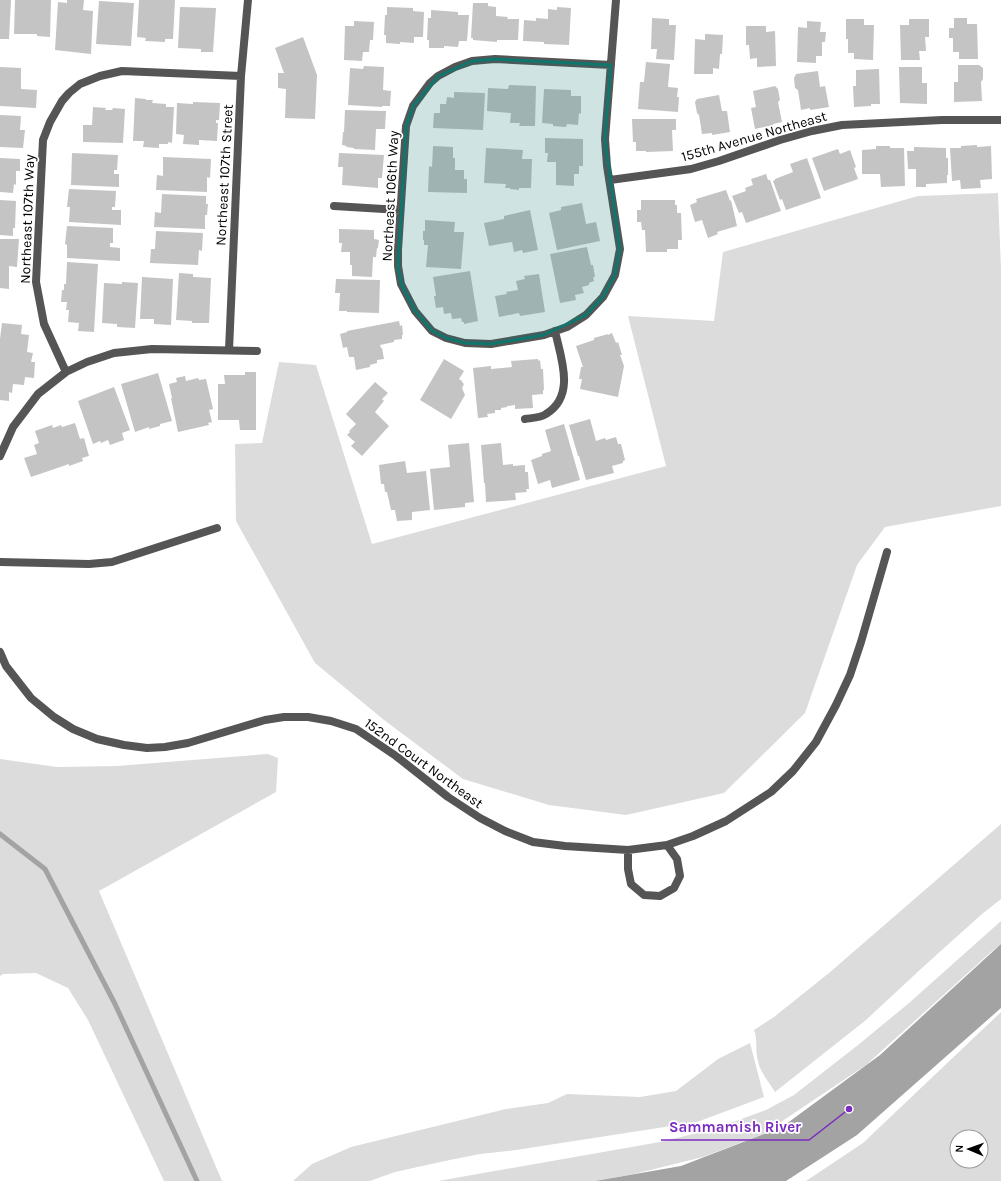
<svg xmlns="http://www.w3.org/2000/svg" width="1001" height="1181" font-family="Karla,sans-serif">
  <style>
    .green { fill: #dcdcdc; fill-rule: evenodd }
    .water { fill: #a3a3a3 }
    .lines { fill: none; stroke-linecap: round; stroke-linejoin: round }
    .stream { stroke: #a3a3a3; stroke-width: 5 }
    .building { fill: #c4c4c4 }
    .minor { stroke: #555; stroke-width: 8 }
    .marked { fill: #0f766e; fill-opacity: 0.2; stroke: #0f766e; stroke-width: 3; stroke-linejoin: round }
    .labels { text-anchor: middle; stroke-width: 3.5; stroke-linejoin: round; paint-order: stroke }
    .street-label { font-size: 14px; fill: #000; stroke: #fff }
    .leader { fill: none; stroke: #7b2cbf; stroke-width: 1.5 }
    .callout-dot { fill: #7b2cbf; stroke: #fff; stroke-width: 1.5 }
    .callout-label { font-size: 15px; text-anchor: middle; font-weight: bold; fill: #7b2cbf; stroke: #fff; stroke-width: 3.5; stroke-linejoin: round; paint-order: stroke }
  </style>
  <rect width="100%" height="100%" fill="#fff"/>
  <path class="green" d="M998 193 1001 269V506L885 527 857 565 805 713 724 793 626 815 549 805 463 779 384 720 315 663 236 521 235 444 262 443 279 362 316 365 372 544 666 466 628 316 714 321 723 252 918 196Z
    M268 754 278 758 276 792 99 891 222 1181H164L88 1020 68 988 36 973 3 974 0 976V759L57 767 117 766Z
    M1001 824V899L982 914 923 967 866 1020 775 1092C769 1082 760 1072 758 1061 755 1051 758 1040 754 1030L774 1017 829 973Z
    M1001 921V944L991 952 866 1065 763 1134 703 1157 634 1174 595 1181H438L660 1142 714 1129 766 1110 794 1095 858 1045 909 1003Z
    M1001 1012V1181H806L863 1143ZM957 1137H981V1161H957Z
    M750 1043 764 1097 697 1122 516 1150 480 1154 445 1161 395 1172 370 1181H293L312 1164 351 1147 506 1109 548 1103 567 1094 640 1097 676 1091 718 1059Z"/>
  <path class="water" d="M1001 944V1008L857 1135 786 1181H595L681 1166 782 1127 880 1055Z"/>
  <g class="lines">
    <path class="stream" d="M0 834 45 869 115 1004 197 1181"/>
  </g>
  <path class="building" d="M0 0H11L9 39H0Z
    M15 0H51L50 37 37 36V34H14Z
    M67 0H84L83 10 93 11 91 54 55 50 58 2 67 3Z
    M139 0H175L173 39H165V42L145 41 146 38 137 37Z
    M99 1 134 3 131 46 96 44Z
    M473 3H488V6L496 7V16L508 17 507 19H519L518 40H497V42L473 40V38H471Z
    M180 7 216 8 213 52H201V49L178 48Z
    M387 7 413 8V11L424 12 423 37H414V43L400 42V44L386 43V35H384L385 15H387Z
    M557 7 571 8 569 45 544 44V42L523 41 524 20 536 21V18L548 19V9L557 10Z
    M431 10 458 12V15H469L467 41H459L458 47 444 46V48H429V40H427L428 18H431Z
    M652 18 669 19V25H676L674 60 656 59 657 49H651Z
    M954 18H967V24H977L978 59H959V52H953V38H949V28H954Z
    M846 19H864V25H874L873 60 854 59V53H848V39H846Z
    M909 19H929V37H925L926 51H919L920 60H901L900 25H909Z
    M354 21 374 22 373 40H370L369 52H363L362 61 344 60 345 26H354Z
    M807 21 821 22 820 32H826L825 42H822V56H816V63L797 62 798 27 807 28Z
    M746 26H766V32L775 31 776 66 757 67V58L750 59 749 45H746Z
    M705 34 723 35 722 54H720L719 69 713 68V74H694L695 39 705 40Z
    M303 37 317 75 315 119 285 118 286 89 278 88V73H284L275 48Z
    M646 62 670 64 668 87 678 88 677 97H679L678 112 638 109 640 82H644Z
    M958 65H979L983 68V79L981 82 982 101 954 102V82H958Z
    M364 66 384 67 383 90 391 91 390 106H382V107L348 105 350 68 363 69Z
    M0 67 21 68V89L37 90 36 108 0 106Z
    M899 67H922V83H927V104L900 103Z
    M879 69 880 104H871V106L854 107 853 86H856V70Z
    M818 71 820 87 825 86 829 107 810 110V108L801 110 798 90 795 88 794 78 796 74Z
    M509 85 536 86 535 126H519L520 123H510L511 113 487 111 488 88 508 89Z
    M775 86 778 89 780 100 778 102 782 122 773 124V125L755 129 751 108 756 107 753 91Z
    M544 89 571 90V96H581V114L579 113 578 125 567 124 566 127 553 126V124L542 123Z
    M454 92 485 93 483 130 433 128 434 113H440V104H446L447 97 454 98Z
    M719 95 722 111H727L730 132 712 135V133L702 134 699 115 697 113 695 102 697 99Z
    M135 98 146 99V100H153L152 103 166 104V107H174L172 143 168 142V144H159V148L143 147 144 141H133Z
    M193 102 220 103 219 120H216V123H218L217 141 199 140V145L183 144 184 135 176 134 177 103 193 104Z
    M93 107 106 108 105 110H112L113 108 125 109 123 143 83 142V125H92Z
    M345 110 386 111 385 129H376L375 150 354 149V148L346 147 347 146 342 145 343 132H344Z
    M0 115 21 116 20 130H25L23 148 0 147Z
    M632 119H676V130H672L673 151 646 152V151H636V142H633Z
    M545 138 583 139V166H579V174H574V186L556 185V162H547L548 153H545Z
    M977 145V147L991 146 992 179 980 180 981 188 961 189 960 180 952 181 950 148H961V146Z
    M433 146 453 147V158H455V170H464V179H467V193L428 192 429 166 432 167Z
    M876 146H890V148H904L905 186 881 187 880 174H862V150L876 149Z
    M914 147 946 148V158H948V175H947V183L926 184V187H916V169H908L907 151H914Z
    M486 148 523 150 522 159H532L531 188H519V190L510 189V188H505L506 184 484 183Z
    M838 149 840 154 850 150 856 167 854 168 858 179 824 191 812 158Z
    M72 153 118 155 117 170H114V174H119V187L71 185Z
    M339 153 384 155 382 178H378V188L342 185 343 167H338Z
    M163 157 211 159 210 178 207 177V192L156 190 157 175 163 176Z
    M0 158 20 159V171H16V185L14 184 13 193 0 192Z
    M807 158 821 198 786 210 782 199 780 200 773 181 775 180V179L793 172 790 164Z
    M766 174 768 180H770L781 211 746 223 742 212 739 213 732 196 746 191 745 188 753 185 751 179Z
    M69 189 116 191 115 207H112V210H121V225L69 222 70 207H67Z
    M726 190 730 201 731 200 737 226 717 232 718 234 708 238 702 220 695 222 690 205 697 202 696 199Z
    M162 194 206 196V204H208L207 215H205V229L154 227 155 212 161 213Z
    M0 200 16 201 15 228H13V236L0 235Z
    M641 200H675V205H677V213H681L682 240H678V249H667V252H646L645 230H642L641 222H637V210H641Z
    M582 203 586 224 596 222 600 241 557 250 549 213 561 210V207Z
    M530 210 538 250 523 253 522 250 514 252 512 242 489 246 484 223 504 219V216Z
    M425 220 455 222 454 232H464L461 269 426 267 428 245H424V240H423V231H425Z
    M67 226 113 228V243H110V247L120 248V261L67 258V245L65 244Z
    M339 229 374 230V239L379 240 378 248H377L376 257H373L372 277 352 276V265H350V252H341L342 243H339Z
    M156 231 203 233 202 251 199 250 198 265 150 263 151 249H155Z
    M0 239H19L17 267 9 266V289L0 288Z
    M587 247 591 265H593L595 277H593L594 281 589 283V285L582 287 584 293 575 295 576 300 560 303 550 254Z
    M67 262 98 264 94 332 78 331 79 323 68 322 69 310H66L67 302H61L62 290H64V284H66Z
    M470 271 478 321 464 324V322H462L461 318 452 319 451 313 444 314 443 307 436 308 434 296H436L433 277Z
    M179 273 193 274V277L211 278 209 323H192V321L176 320Z
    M539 274 545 312 520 316 519 313 499 317 495 296 507 294 506 292 518 290 516 281 525 279 524 276Z
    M142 277 173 279 171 325 154 324V319H140Z
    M336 279 380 280 379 313 347 312V311H339L340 293H335Z
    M122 282 138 283 135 328 117 327V324L102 323 104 283 122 284Z
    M399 321 400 326 402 325 403 335H402V339L394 340V342L380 345 381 348H382L384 359 377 360V363L370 365V367L356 370 354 357H349L347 347 343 348 340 334 347 332V331Z
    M2 323 22 325 21 334 29 335 27 352 33 353 31 362H35L34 378 25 377 24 385 13 384 12 393 9 392V401L0 400V339Z
    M612 333 616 343 618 342 622 355H620L624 366 618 397 580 389 582 379H579L581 367H583L576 346 594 340V338L608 334V335Z
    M444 359 464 371 459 379 462 381V382L464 384 462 388 465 395 451 419 420 400Z
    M538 359V361L540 360 541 369H543L544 390H543V394L532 395 533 408 515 409V405L507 406V407L501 408V410H495V413L487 414 488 417 478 418 473 368 491 366V369L512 367 511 361Z
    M245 372H256V430H240L239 420H218V384H225L224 375H245Z
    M158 373 172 421 160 424V426L149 429V427L135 432 121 384Z
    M185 376 186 381 198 378 199 380 206 379 213 409 209 410 212 422 208 423 209 425 178 432 171 398H172L169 384 177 382 176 378Z
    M375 382 388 393 382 399 384 401 375 412 389 426 362 456 351 446 355 442 347 435 350 432 349 431 356 424 346 414Z
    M114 387 130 430 122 433 124 440 110 445 108 440 101 443 100 441 93 444 78 401Z
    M590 419 596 441 605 438 606 440 616 437 618 444H621L625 460 623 461V463L612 466 614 473 586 480 579 456H578L569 425Z
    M75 423 80 439 84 438 89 456 82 458 83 461 69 466V464L31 477 24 458 37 454 34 445 39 443 35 431 52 425 53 428 61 425 62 427Z
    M564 424 580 480 552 488 550 480 538 484 531 460 542 456V454L551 451 545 430Z
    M469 443 474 502 465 503V507L434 510 430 469 450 467 448 445Z
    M501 443 503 465 513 464V466L525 465V472H528L529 489H526L527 492 515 493 516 500 486 502 485 483H484L481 445Z
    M405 461 407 473 426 471 430 510 412 512V520L397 521 395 510H391L387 492H385L384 484H381L379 465Z"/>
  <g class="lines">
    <path class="minor" d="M611 65 495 59 472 61 455 67 438 76 430 83 413 106 406 126 398 250V266L401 284 415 311 432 331 446 338 465 343 491 344 544 335 567 327 586 315 603 297 615 275 620 249 607 166 605 139 616 0
      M610 180 691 169 719 161 780 140 812 131 842 125 942 120H1001
      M334 206 400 210
      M229 350 241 76 248 0
      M66 372 87 362 114 353 152 349 257 351
      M525 419C531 418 541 418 546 414 576 396 561 358 555 331
      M0 456 13 427 38 394 66 372 44 324 36 282 43 140 50 122 62 101 69 93 80 84 100 76 122 71 241 76
      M0 562 89 564 112 562 217 528
      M0 652 6 666 31 698 54 717 73 729 97 739 124 745 147 748 165 747 188 743 265 720 284 717H308L331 721 356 729 396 756 448 797 480 818 505 831 533 842 565 846 628 850 667 845 693 836 726 821 771 792 793 771 816 742 836 705 850 675 861 642 887 552
      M628 850V869L631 884 644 895 660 896 674 888 680 876 677 859 667 845"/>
  </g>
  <path class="marked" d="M495 59 611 65 605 139 620 249 615 275 603 297 586 315 544 335 491 344 465 343 446 338 432 331 415 311 401 284 398 266 406 126 413 106 438 76 472 61Z"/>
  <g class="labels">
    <g class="street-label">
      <text transform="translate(754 136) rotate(-16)" y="5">155th Avenue Northeast</text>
      <text transform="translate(224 175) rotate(-87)" y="5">Northeast 107th Street</text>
      <text transform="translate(390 196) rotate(-87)" y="5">Northeast 106th Way</text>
      <text transform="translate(27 219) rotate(-88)" y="5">Northeast 107th Way</text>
      <text transform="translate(424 763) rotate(36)" y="5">152nd Court Northeast</text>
    </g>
  </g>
  <path class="leader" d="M849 1109L809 1140H661"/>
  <circle class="callout-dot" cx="849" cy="1109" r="4"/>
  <g class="callout-label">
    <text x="735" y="1132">Sammamish River</text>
  </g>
  <g transform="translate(969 1149) rotate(272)"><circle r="19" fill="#ffffff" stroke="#999999"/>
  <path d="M0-3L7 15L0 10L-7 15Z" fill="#000000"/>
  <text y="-6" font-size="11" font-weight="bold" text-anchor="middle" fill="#000000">N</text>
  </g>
</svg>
